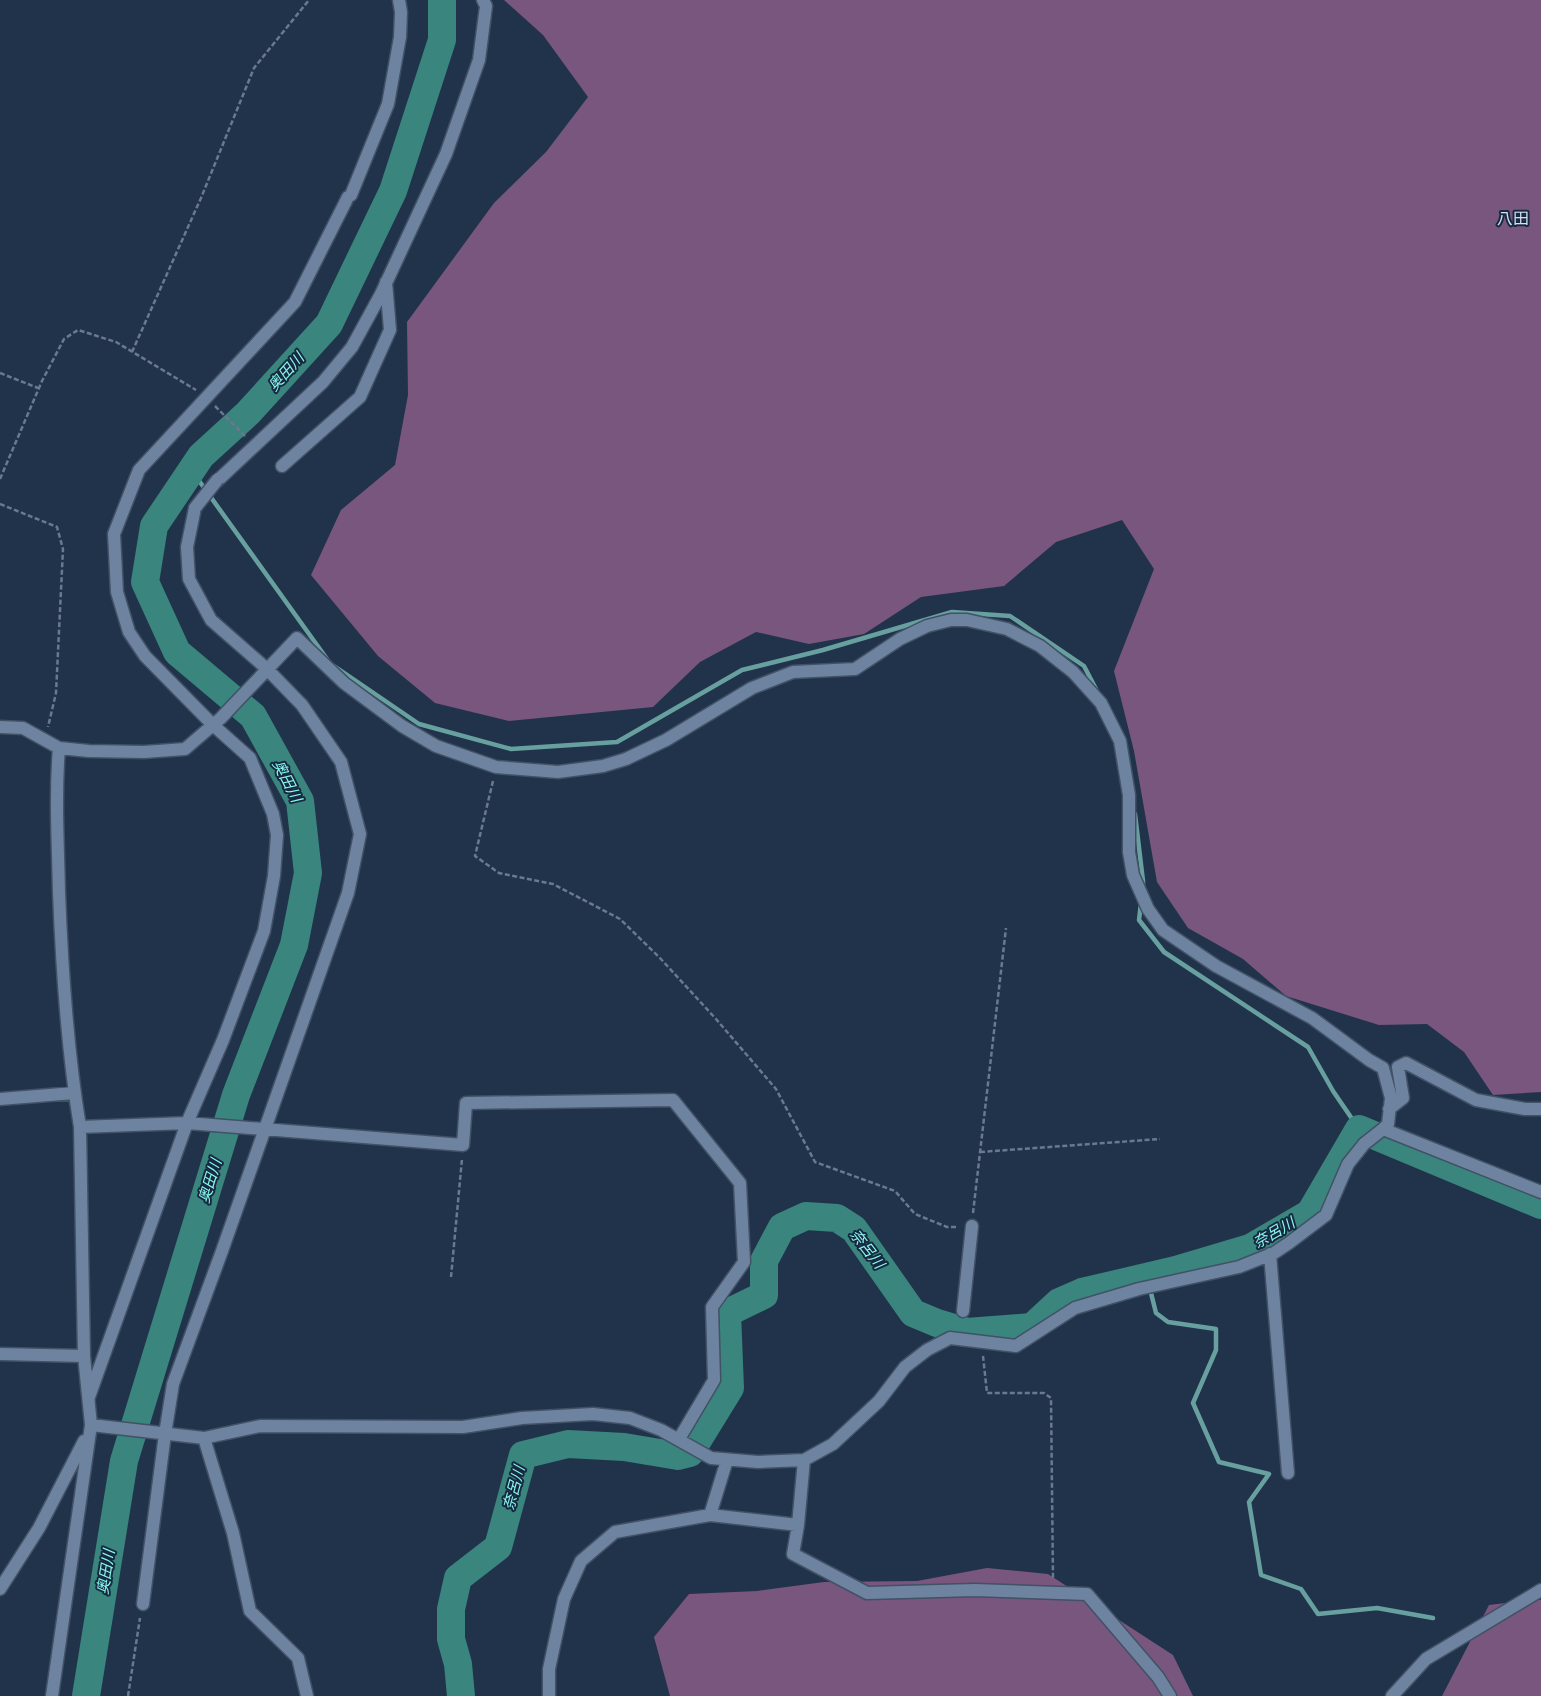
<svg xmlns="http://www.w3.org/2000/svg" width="1541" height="1696" font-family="'Nunito Sans','Noto Sans JP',sans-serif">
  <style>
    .forest { fill: #79567e }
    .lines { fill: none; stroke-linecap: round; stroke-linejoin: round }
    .stream { stroke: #68a0a0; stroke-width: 4.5 }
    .river { stroke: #3a857d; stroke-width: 28 }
    .street-casing { stroke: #415166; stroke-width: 15 }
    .path { stroke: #69798e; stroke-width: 2.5; stroke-dasharray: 5 2.5; stroke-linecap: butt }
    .street { stroke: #6d839f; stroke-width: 12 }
    .street-bridge-casing { stroke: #415166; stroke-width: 15; stroke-linecap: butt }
    .street-bridge { stroke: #6d839f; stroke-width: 12 }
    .labels { text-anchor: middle; stroke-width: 4; stroke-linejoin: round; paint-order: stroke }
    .water-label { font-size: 15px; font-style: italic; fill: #89f9ee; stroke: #162940 }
    .quarter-label { font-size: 16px; fill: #d4e0f0; stroke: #162940 }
  </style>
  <rect width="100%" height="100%" fill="#20334b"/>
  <path class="forest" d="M504 0H1541V1092L1493 1095 1464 1052 1427 1024 1379 1025 1286 996 1243 959 1188 928 1157 882 1134 751 1114 671 1154 569 1122 520 1056 542 1004 586 921 597 864 634 809 644 756 632 700 662 653 707 509 721 435 703 378 656 311 575 341 510 395 465 408 395 407 322 494 203 546 152 588 97 543 35Z
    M987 1568 1048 1574 1173 1655 1193 1696H670L654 1637 689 1594 757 1591 824 1582 917 1581Z
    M1537 1599 1541 1600V1696H1442L1489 1605Z"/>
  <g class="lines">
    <path class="stream" d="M192 471 327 659
      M334 666 419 724 511 749 617 742 742 670 823 650 952 612 1010 616 1084 666 1097 691
      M1135 814 1143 881V888
      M1141 903 1139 920 1164 952 1308 1047 1333 1091 1359 1129
      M1147 1277 1156 1313 1168 1322 1216 1329V1350L1193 1403 1219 1462 1269 1474 1249 1502 1261 1575 1301 1589 1318 1614 1377 1608 1433 1618"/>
    <path class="river" d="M86 1696 124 1461 236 1095 294 945 308 873 300 801 253 716 177 652 145 582 154 526 201 456 248 413 329 324 393 191 442 40V0
      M461 1696 458 1664 451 1639V1609L458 1578 498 1547 523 1455 568 1444 624 1447 678 1456 690 1453 730 1388 727 1313 764 1295V1261L782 1227 806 1216 837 1218 854 1229 913 1313 937 1323 967 1332 1032 1327 1059 1302 1082 1292 1176 1270 1250 1248 1310 1213 1359 1129 1541 1205"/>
    <defs>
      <path id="street" d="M282 466 360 397 390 330 386 282
        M216 482 323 382 352 347 381 294 446 154 479 60 486 6 483 0
        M0 727 23 728 59 748 89 751 144 752 185 749 221 718 297 638 344 683 402 726 436 746 496 767 558 772 603 766 626 759 666 740 752 688 793 672 855 669 900 639 927 626 951 620H967L1007 629 1040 646 1073 672 1101 703 1120 741 1129 795V852L1133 875 1148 909 1163 930 1216 966 1312 1018 1369 1060 1383 1068 1391 1098 1388 1124 1383 1129 1364 1144 1348 1164 1326 1215 1289 1243 1274 1253 1239 1267 1139 1289 1075 1308 1016 1346 950 1338 927 1350 905 1367 879 1401 833 1444 804 1460 758 1462 711 1458 661 1430 630 1418 593 1414 522 1418 463 1427 260 1426 204 1438 91 1425
        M0 1099 74 1093
        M1389 1109 1403 1098 1398 1067 1406 1063 1476 1100 1525 1109H1541
        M80 1127 187 1123 463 1145 466 1103 673 1100 740 1183 744 1262 712 1307 714 1380 679 1439
        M1383 1129 1541 1192
        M1270 1254 1288 1473
        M963 1311 972 1226
        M0 1354 84 1356
        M89 1397 187 1123 223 1040 264 931 274 876 277 835 273 814 250 758 213 725 145 656 129 632 117 592 114 534 139 470 295 302 348 197 351 195 388 104 400 37 401 12 399 0
        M204 1438 233 1533 250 1611 298 1658 307 1696
        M710 1515 798 1525 804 1460
        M798 1525 793 1554 867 1593 975 1590 1087 1594 1158 1677 1170 1696
        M0 1589 39 1528 84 1441
        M143 1604 165 1434 173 1384 222 1251 348 893 360 834 341 762 302 705 267 669 211 620 189 579 187 547 195 508
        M52 1696 91 1425 84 1356 80 1127C67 1049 62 971 59 892 58 844 55 796 59 748
        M549 1696V1669L564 1599 581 1561 615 1532 710 1515 727 1460
        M1392 1696 1426 1659 1541 1590"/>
    </defs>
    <use href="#street" class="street-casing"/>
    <path class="path" d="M132 352 201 198 254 68 309 0
      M0 373 38 388
      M215 406 245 436
      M0 479 42 381 64 339 78 330 116 342 196 390
      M0 504 57 527 63 549 56 693 48 727
      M493 781 475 856 499 873 553 884 620 919 660 958 716 1019 776 1089 815 1162 895 1191 915 1214 947 1227H957
      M980 1152 1160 1139
      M973 1213 1006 928
      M451 1277 462 1159
      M983 1356 987 1393H1044L1051 1398 1053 1579
      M128 1696 140 1618"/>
    <use href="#street" class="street"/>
    <defs>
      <path id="street-bridge" d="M195 508 218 479"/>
    </defs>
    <use href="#street-bridge" class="street-bridge-casing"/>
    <use href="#street-bridge" class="street-bridge"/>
  </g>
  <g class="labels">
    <g class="water-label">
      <text transform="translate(286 372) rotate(-48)" y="5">奥田川</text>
      <text transform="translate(287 781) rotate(63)" y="5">奥田川</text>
      <text transform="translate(210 1181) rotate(-73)" y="5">奥田川</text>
      <text transform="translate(1274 1233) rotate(-30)" y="5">奈呂川</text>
      <text transform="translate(867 1249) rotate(52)" y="5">奈呂川</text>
      <text transform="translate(514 1488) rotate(-75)" y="5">奈呂川</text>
      <text transform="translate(106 1572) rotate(-81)" y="5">奥田川</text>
    </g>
    <g class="quarter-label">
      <text x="1513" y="224">八田</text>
    </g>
  </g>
</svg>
